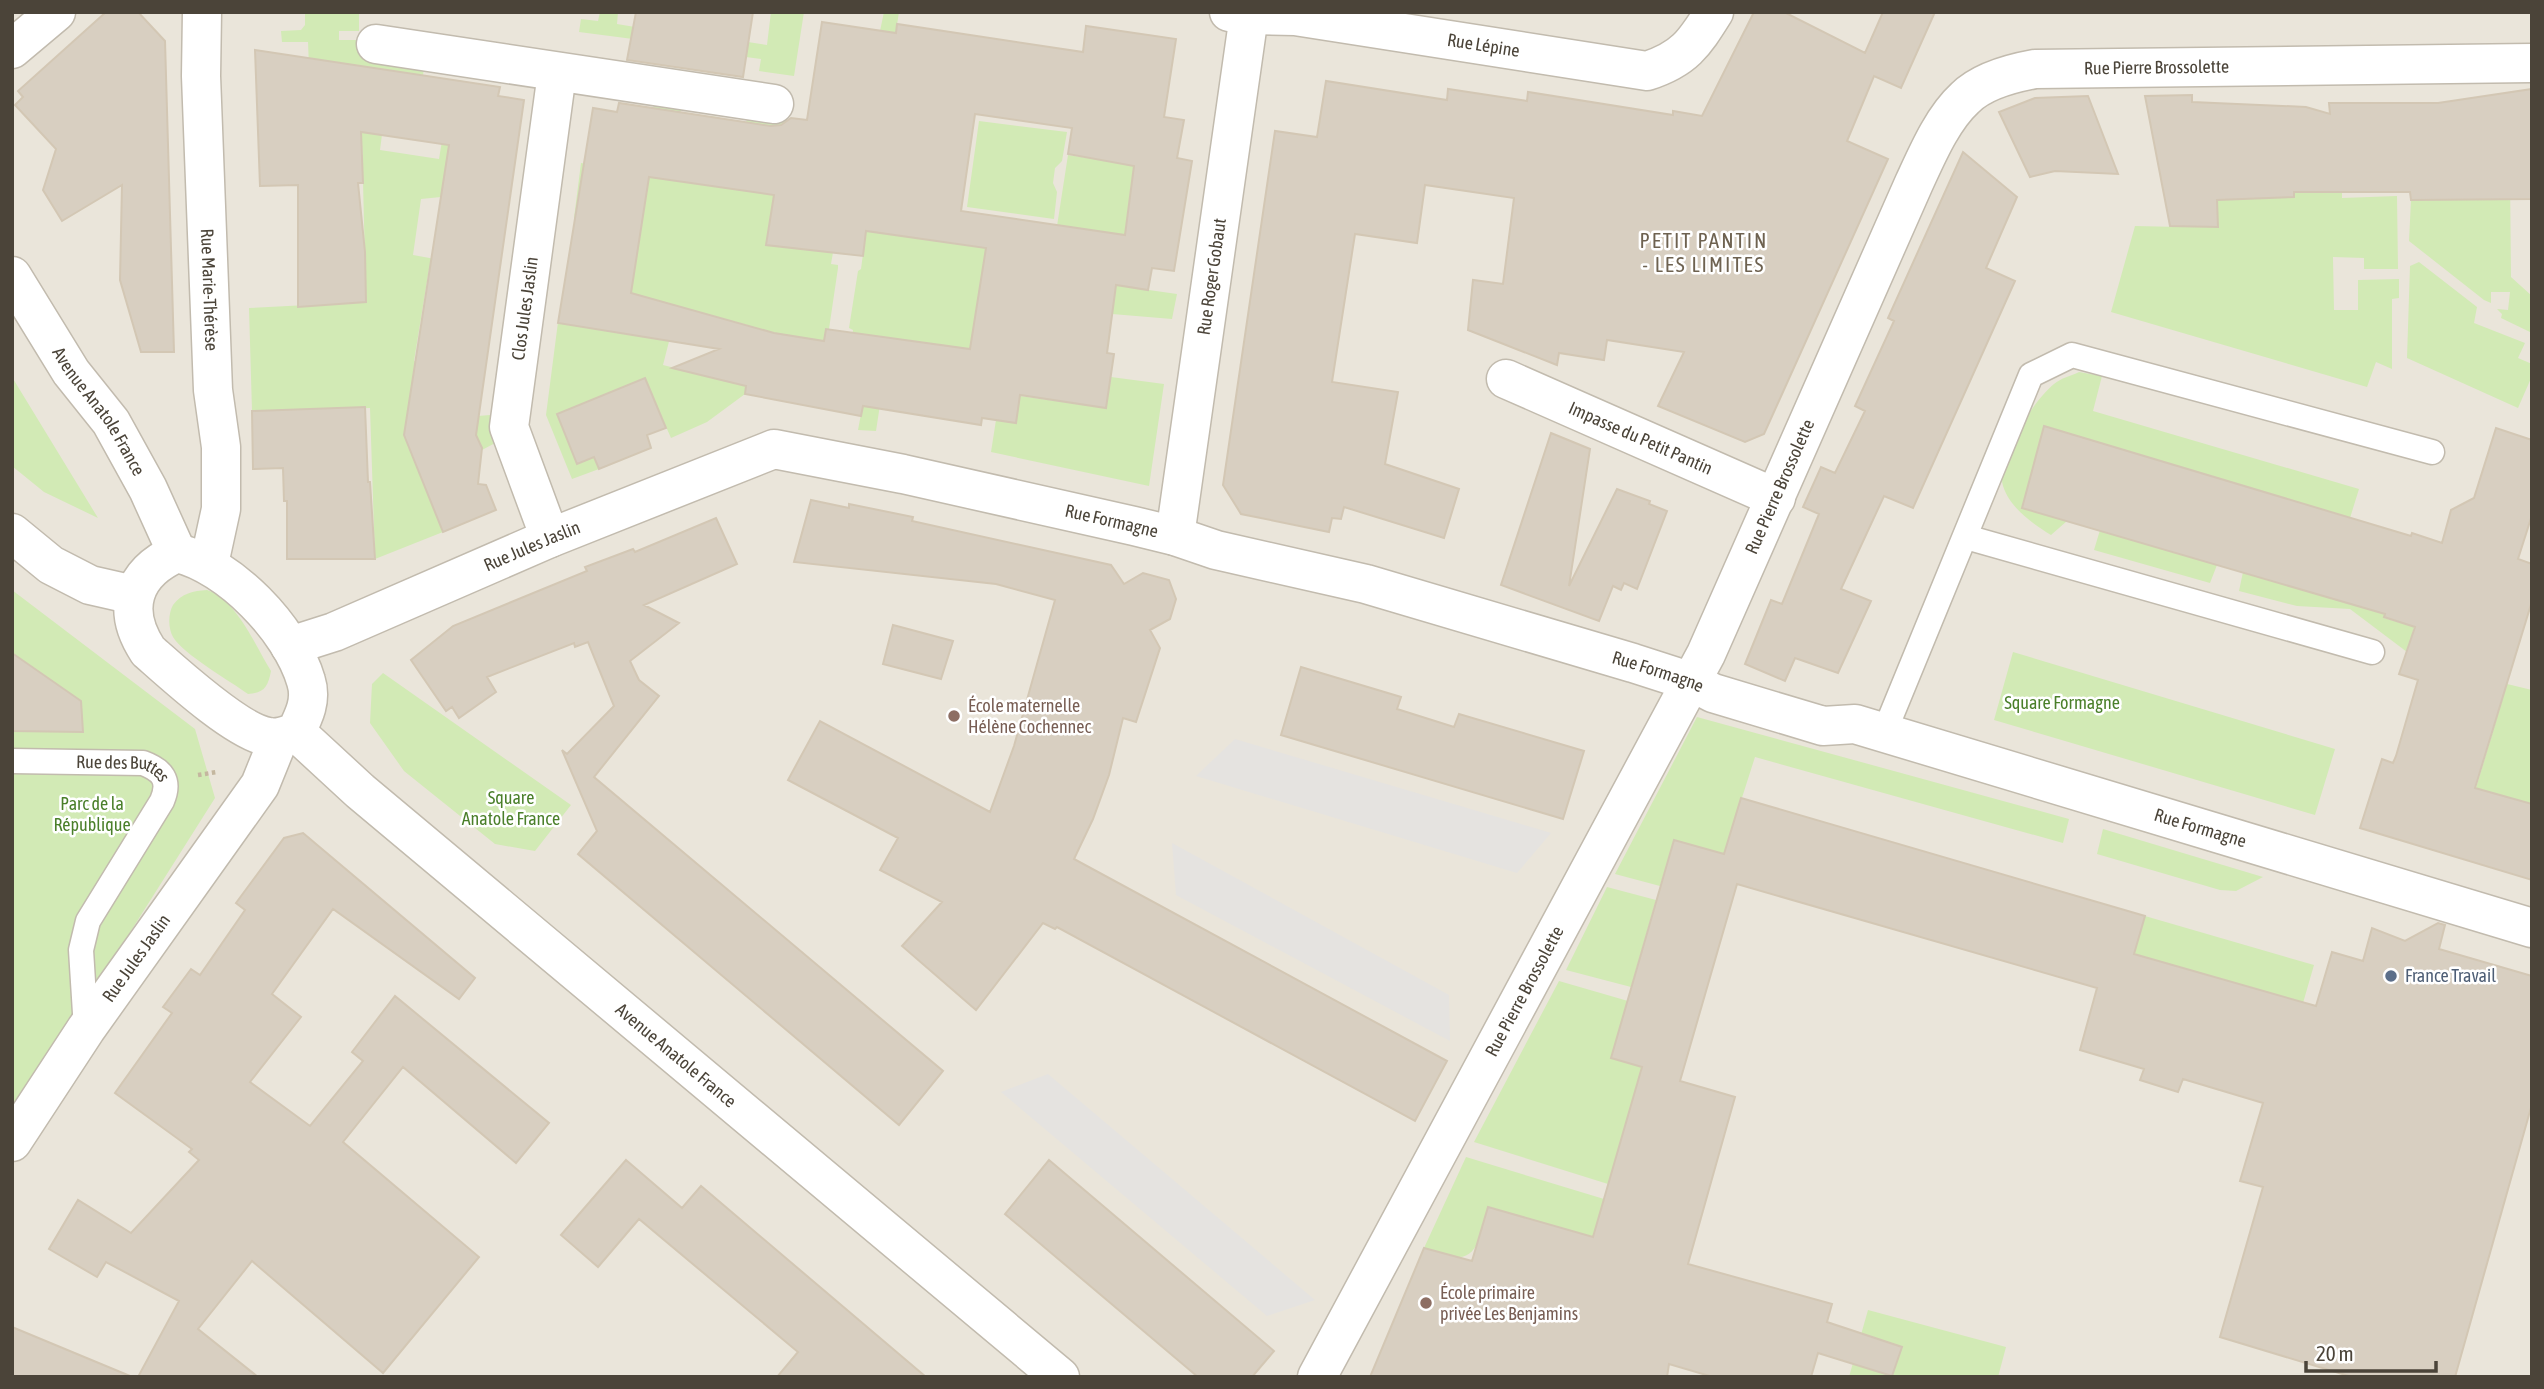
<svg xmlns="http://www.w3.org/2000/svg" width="2544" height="1389" font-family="'Asap Condensed',sans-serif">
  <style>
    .residential { fill: #eae5da }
    .green { fill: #d2eab5; fill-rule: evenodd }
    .parking { fill: #e5e3e0 }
    .building { fill: #d8cfc1; stroke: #d3c7b4; stroke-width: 2; fill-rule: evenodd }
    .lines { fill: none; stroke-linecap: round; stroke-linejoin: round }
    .service-casing { stroke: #c2bbae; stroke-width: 27 }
    .minor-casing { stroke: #c2bbae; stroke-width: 41 }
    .tertiary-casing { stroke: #c2bbae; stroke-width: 41 }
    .path { stroke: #c4b79f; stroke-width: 4.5; stroke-dasharray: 3.5 3.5; stroke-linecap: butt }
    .service { stroke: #fff; stroke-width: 24 }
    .minor { stroke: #fff; stroke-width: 38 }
    .tertiary { stroke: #fff; stroke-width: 38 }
    .education-dot { fill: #8d6e63; stroke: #fff; stroke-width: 2.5 }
    .service-dot { fill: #5c6f8a; stroke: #fff; stroke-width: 2.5 }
    .labels { text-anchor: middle; stroke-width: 5; stroke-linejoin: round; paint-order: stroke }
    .street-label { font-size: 18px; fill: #4b4439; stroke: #fff }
    .park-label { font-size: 18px; fill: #4a7f2a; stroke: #fff }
    .education-label { font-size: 18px; fill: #785e54; stroke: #fff; text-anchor: start }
    .service-label { font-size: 18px; fill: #4e5e75; stroke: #fff; text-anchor: start }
    .quarter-label { font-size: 21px; letter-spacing: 2px; fill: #6e6250; stroke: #fff }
  </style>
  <rect width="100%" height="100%" fill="#f6f3ec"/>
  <path class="residential" d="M12 12H2532V1377H12Z"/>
  <path class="green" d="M305 12H359V31H339V40H360L425 61 423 75 417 74 415 83 389 80 380 150 439 159 452 80 464 81 454 146 516 156 508 208 441 197 421 199 413 255 490 269 486 278 429 269 414 361 472 372 478 416 490 415 497 442 482 450 443 532 375 559 370 408 252 411 249 308 366 302 362 141 310 92 308 42H282L281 31 301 30 305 25Z
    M600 12H618L617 24 635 27 633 39 579 32 581 19 598 21Z
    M771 12H804L794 76 759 71 761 59 746 57 748 42 767 45Z
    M884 12H899L881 127 843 194 831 264 838 265V268L825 356 745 394 707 422 671 438 645 379 557 414 577 463 594 457 599 469 572 479 546 415 558 322 624 333 632 286 563 292 570 247 583 249 640 229 574 218 581 163 643 173 655 97 683 102 677 126 699 183 709 116 717 117 708 185 744 137 748 111 786 117 776 183 880 31ZM678 306 747 325 731 382 663 365Z
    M979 121 1067 132 1062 161 1055 168 1053 183 1057 192 1054 219 967 207Z
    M1068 155 1135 165 1128 213 1140 238 1057 226Z
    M2332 174V192L2342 193V198L2397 196 2398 269H2364V258L2333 257 2334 310H2358V280L2399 279V298L2392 299V369L2376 362 2367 387 2111 312 2135 226 2181 227 2183 199 2294 197V183Z
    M2510 176 2511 277 2532 296 2530 332 2501 318 2502 314 2497 309 2508 310 2510 292H2491V303L2484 300 2409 241 2411 200Z
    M867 224 989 232 969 357 890 339 876 431 858 430 864 398 843 395 853 330 849 328 858 271 861 269Z
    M2419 262 2477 307 2474 323 2525 343 2518 358 2532 364V376L2518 408 2407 358 2410 266Z
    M1107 284 1177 294 1172 319 1112 314Z
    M2079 372 2102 376 2093 411 2359 489 2350 518 2044 427 2022 507 2067 521 2051 535C2033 524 2010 508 2003 486 1995 459 2034 400 2054 384 2061 378 2071 376 2079 372Z
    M12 377 98 518 44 492 12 466Z
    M1111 377 1164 384 1149 486 991 452 996 420 1016 422 1020 396 1106 408Z
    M2100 530 2217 565 2210 583 2094 550Z
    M2243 572 2385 614 2384 618 2414 627 2407 652 2350 609 2297 606 2239 591Z
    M12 590 195 729 215 798 12 1119Z
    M207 590C236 599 255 645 271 671 268 687 264 693 248 694 230 681 183 654 173 637 168 628 168 614 173 605 182 593 193 591 207 590Z
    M2013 652 2335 749 2315 815 1994 720Z
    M383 673 571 805 535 851 495 844 404 771 370 723 372 684Z
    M2507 684 2532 690V804L2476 788Z
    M1697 717 2069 819 2063 843 1755 757 1724 854 1674 840 1660 886 1615 874Z
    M2103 829 2263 877 2236 891 2220 890 2097 854Z
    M1607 887 1656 900 1631 987 1566 970Z
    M2145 916 2314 965 2303 1003 2134 954Z
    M1559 981 1628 1001 1611 1058 1642 1067 1608 1184 1474 1142Z
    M1466 1157 1604 1199 1593 1237 1488 1207C1484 1223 1480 1258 1458 1257 1447 1257 1434 1251 1424 1248Z
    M1868 1310 2006 1347 1998 1377H1849Z"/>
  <path class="parking" d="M1235 739 1551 833 1517 873 1196 776Z
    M1172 843 1449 995 1450 1041 1176 895Z
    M1048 1074 1315 1300 1267 1316 1001 1092Z"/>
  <path class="building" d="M106 12H138L165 41 174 352H141L120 280 122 185 62 221 43 190 56 149 15 105 23 97 18 91Z
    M636 12H753L743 77 627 60Z
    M1754 12H1784L1865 53 1883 12H1935L1901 88 1874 76 1847 141 1888 159 1764 434 1745 442 1658 406 1684 352 1607 340 1604 360 1559 353 1557 365 1468 330 1473 280 1503 284 1514 198 1425 185 1417 243 1355 234 1332 382 1398 392 1385 464 1459 489 1444 538 1344 507 1341 519 1332 518 1329 532 1241 514 1223 485 1275 131 1317 137 1326 81 1447 100 1448 89 1527 101 1528 92 1673 115V111L1702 116Z
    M822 22 896 33 897 24 1083 52 1086 26 1176 39 1164 117 1184 120 1177 158 1192 161 1174 271 1152 268 1148 290 1116 285 1107 353 1114 354 1106 408 1020 395 1016 423 982 418 981 425 863 406 861 416 745 394 746 386 672 368 719 349 558 323 593 108 617 112 619 103 771 126 781 125 791 118 807 120ZM975 114 1072 128 1068 154 1134 166 1125 235 961 211ZM649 177 774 195 766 245 863 256 866 231 986 248 970 349 826 329 824 341 774 333 631 293Z
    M255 50 500 87 498 96 524 100 476 435 482 448 478 484 486 485 496 510 443 532 404 435 449 145 361 132 363 183H358L365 252 366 302 298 307V185L260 186Z
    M2532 89V199L2411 200 2410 192H2294V197L2217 200 2218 227 2170 226 2145 96 2192 95V102L2306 107 2330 114 2329 103H2438Z
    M2088 96 2118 174 2055 171 2030 177 1999 112 2035 98Z
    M1963 152 2017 197 1986 268 2015 281 1913 508 1884 496 1841 589 1871 601 1838 673 1795 658 1785 681 1745 664 1771 600 1782 604 1819 514 1803 507 1821 467 1835 473 1865 411 1855 406 1894 321 1888 318Z
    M645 378 666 428 647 435 651 448 599 469 594 457 577 464 557 414Z
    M365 407 368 482H370L375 559H287V501H284L283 468 253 469 252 411Z
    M2044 426 2411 536 2412 533 2442 543 2451 510 2474 498 2496 428 2532 440V515L2518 559 2532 564V601L2475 788 2532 804V880L2360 828 2382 759 2393 763 2396 756 2418 680 2399 674 2415 627 2384 617 2385 614 2022 508Z
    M1551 433 1590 449 1569 586 1617 489 1650 501 1649 504 1667 511 1637 589 1624 583 1621 590 1613 586 1599 621 1501 585Z
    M811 500 849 508V504L913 517 912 521 1111 565 1124 584 1143 573 1169 580 1176 599 1170 619 1150 630 1160 648 1136 722 1123 718 1109 775 1093 819 1074 859 1447 1061 1415 1121 1057 927 1055 929 1043 923 976 1010 902 946 942 902 880 870 898 838 788 780 820 721 990 812 1014 746 1055 600 996 584 794 562Z
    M716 518 737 564 644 605 679 623 630 661 639 680 659 696 594 777 943 1071 899 1125 578 854 597 831 562 750 567 754 614 706 588 642 575 647 574 643 487 677 496 692 459 718 452 707 446 711 411 660 453 626 587 571 585 567 633 549 635 552Z
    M893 625 953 641 941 679 883 664Z
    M12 653 81 701 83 732 12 731Z
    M1301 667 1401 697 1397 709 1454 727 1459 714 1584 751 1563 819 1281 735Z
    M1741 798 2145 916 2134 954 2316 1006 2332 952 2363 961 2372 928 2405 941 2438 923 2445 925 2439 949 2532 976V1104L2455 1377H2352L2220 1337 2263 1187 2240 1181 2263 1103 2183 1079 2178 1092 2140 1080 2144 1069 2080 1050 2097 988 1737 884 1680 1081 1735 1097 1688 1264 1832 1304 1827 1322 1902 1347 1892 1376 1818 1353 1811 1377H1713L1669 1364 1667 1377H1370L1424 1248 1472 1261 1488 1207 1593 1237 1642 1067 1611 1058 1674 840 1724 854Z
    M303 833 475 978 459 999 333 909 272 994 301 1017 250 1082 310 1126 363 1061 352 1052 395 996 549 1123 516 1163 403 1067 343 1142 479 1257 383 1373 252 1261 198 1329 258 1377H138L179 1301 106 1262 97 1277 49 1249 78 1200 131 1233 199 1160 189 1152 192 1149 115 1093 172 1013 163 1007 191 969 200 975 245 910 236 903 284 838Z
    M626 1160 682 1208 701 1186 926 1377H777L798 1352 639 1219 598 1267 561 1235Z
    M1049 1160 1274 1351 1252 1377H1198L1005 1214Z
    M12 1327 130 1376V1377H12Z"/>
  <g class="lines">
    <defs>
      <g id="service">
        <path d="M1966 537 2372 652"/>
        <path d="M1884 733 2031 375 2072 355 2432 452"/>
        <path id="s1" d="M12 761 143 763C162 770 171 780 162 801L88 921 81 950 86 1029"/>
      </g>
      <g id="minor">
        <path id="s2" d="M202 12 201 76 213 390 221 447V509L209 564"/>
        <path id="s3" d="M1229 12 1249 15 1295 16 1647 71C1684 59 1694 44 1714 12"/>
        <path d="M376 44 774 104"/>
        <path d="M12 49 56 12"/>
        <path id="s4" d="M1506 379 1776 498"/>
        <path id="s5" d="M1175 536 1249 15"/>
        <path id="s6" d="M550 538 509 427 557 73"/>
        <path id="s7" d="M290 646 334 632 550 538 774 449 903 474 1134 526 1175 536 1216 550 1366 584 1633 663 1692 682 1713 693 1823 726 1855 724 2532 928"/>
        <path id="s8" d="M12 1142 86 1029 260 785 279 738"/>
        <path id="s9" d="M1317 1377 1706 654 1914 183C1927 155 1942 119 1965 98 1982 81 2013 73 2035 69L2532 63"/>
      </g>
      <g id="tertiary">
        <path id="s10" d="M12 276 71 372 111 422 148 489 177 553"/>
        <path d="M12 533 51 565 90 585 134 595"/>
        <path d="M177 553C229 565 291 629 306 681 312 700 304 716 296 732 286 735 279 739 269 737 238 733 173 673 148 651 121 610 132 573 177 553Z"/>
        <path id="s11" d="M296 732 360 791 1060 1377"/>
      </g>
    </defs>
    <use href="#service" class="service-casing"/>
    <use href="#minor" class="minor-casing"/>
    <use href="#tertiary" class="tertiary-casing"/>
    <path class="path" d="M198 775 217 772"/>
    <use href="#service" class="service"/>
    <use href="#minor" class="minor"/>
    <use href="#tertiary" class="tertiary"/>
  </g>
  <g class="education-dot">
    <circle cx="954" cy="716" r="7"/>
    <circle cx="1426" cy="1303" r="7"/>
  </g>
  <circle class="service-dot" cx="2391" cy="976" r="7"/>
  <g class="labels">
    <g class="street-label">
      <text dy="6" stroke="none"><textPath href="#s3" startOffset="257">Rue Lépine</textPath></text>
      <text dy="6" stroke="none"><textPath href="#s9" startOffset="1634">Rue Pierre Brossolette</textPath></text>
      <text dy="6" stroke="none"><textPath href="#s5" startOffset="262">Rue Roger Gobaut</textPath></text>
      <text dy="6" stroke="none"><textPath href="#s2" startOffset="278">Rue Marie-Thérèse</textPath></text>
      <text dy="6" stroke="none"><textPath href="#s6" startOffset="238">Clos Jules Jaslin</textPath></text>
      <text dy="6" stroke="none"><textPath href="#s10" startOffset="161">Avenue Anatole France</textPath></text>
      <text dy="6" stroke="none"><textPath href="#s4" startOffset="147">Impasse du Petit Pantin</textPath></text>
      <text dy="6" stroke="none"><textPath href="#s9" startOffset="1004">Rue Pierre Brossolette</textPath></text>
      <text dy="6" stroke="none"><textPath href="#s7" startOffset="868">Rue Formagne</textPath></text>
      <text dy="6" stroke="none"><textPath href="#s7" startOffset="262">Rue Jules Jaslin</textPath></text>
      <text dy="6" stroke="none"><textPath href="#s7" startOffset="1435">Rue Formagne</textPath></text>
      <text dy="6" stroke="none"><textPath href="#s1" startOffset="112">Rue des Buttes</textPath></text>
      <text dy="6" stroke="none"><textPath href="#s7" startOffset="2002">Rue Formagne</textPath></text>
      <text dy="6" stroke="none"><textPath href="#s8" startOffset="222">Rue Jules Jaslin</textPath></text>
      <text dy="6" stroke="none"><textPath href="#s9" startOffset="438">Rue Pierre Brossolette</textPath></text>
      <text dy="6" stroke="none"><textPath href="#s11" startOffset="499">Avenue Anatole France</textPath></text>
    </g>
    <g class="park-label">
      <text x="2062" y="709">Square Formagne</text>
      <text x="511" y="804">Square<tspan x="511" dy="21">Anatole France</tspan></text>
      <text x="92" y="810">Parc de la<tspan x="92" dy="21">République</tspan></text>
    </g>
    <g class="education-label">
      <text x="968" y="712">École maternelle<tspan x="968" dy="21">Hélène Cochennec</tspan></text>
      <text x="1440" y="1299">École primaire<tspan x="1440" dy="21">privée Les Benjamins</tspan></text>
    </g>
    <g class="service-label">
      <text x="2405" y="982">France Travail</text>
    </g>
    <g class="quarter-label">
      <text x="1704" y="248">PETIT PANTIN<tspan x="1704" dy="24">- LES LIMITES</tspan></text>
    </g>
  </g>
  <rect width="2544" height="1389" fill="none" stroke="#4b4439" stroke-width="28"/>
  <path d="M2306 1361v10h130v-10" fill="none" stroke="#4b4439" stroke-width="3.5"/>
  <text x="2316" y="1361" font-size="21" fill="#4b4439" stroke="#ffffff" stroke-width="5" paint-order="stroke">20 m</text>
</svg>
